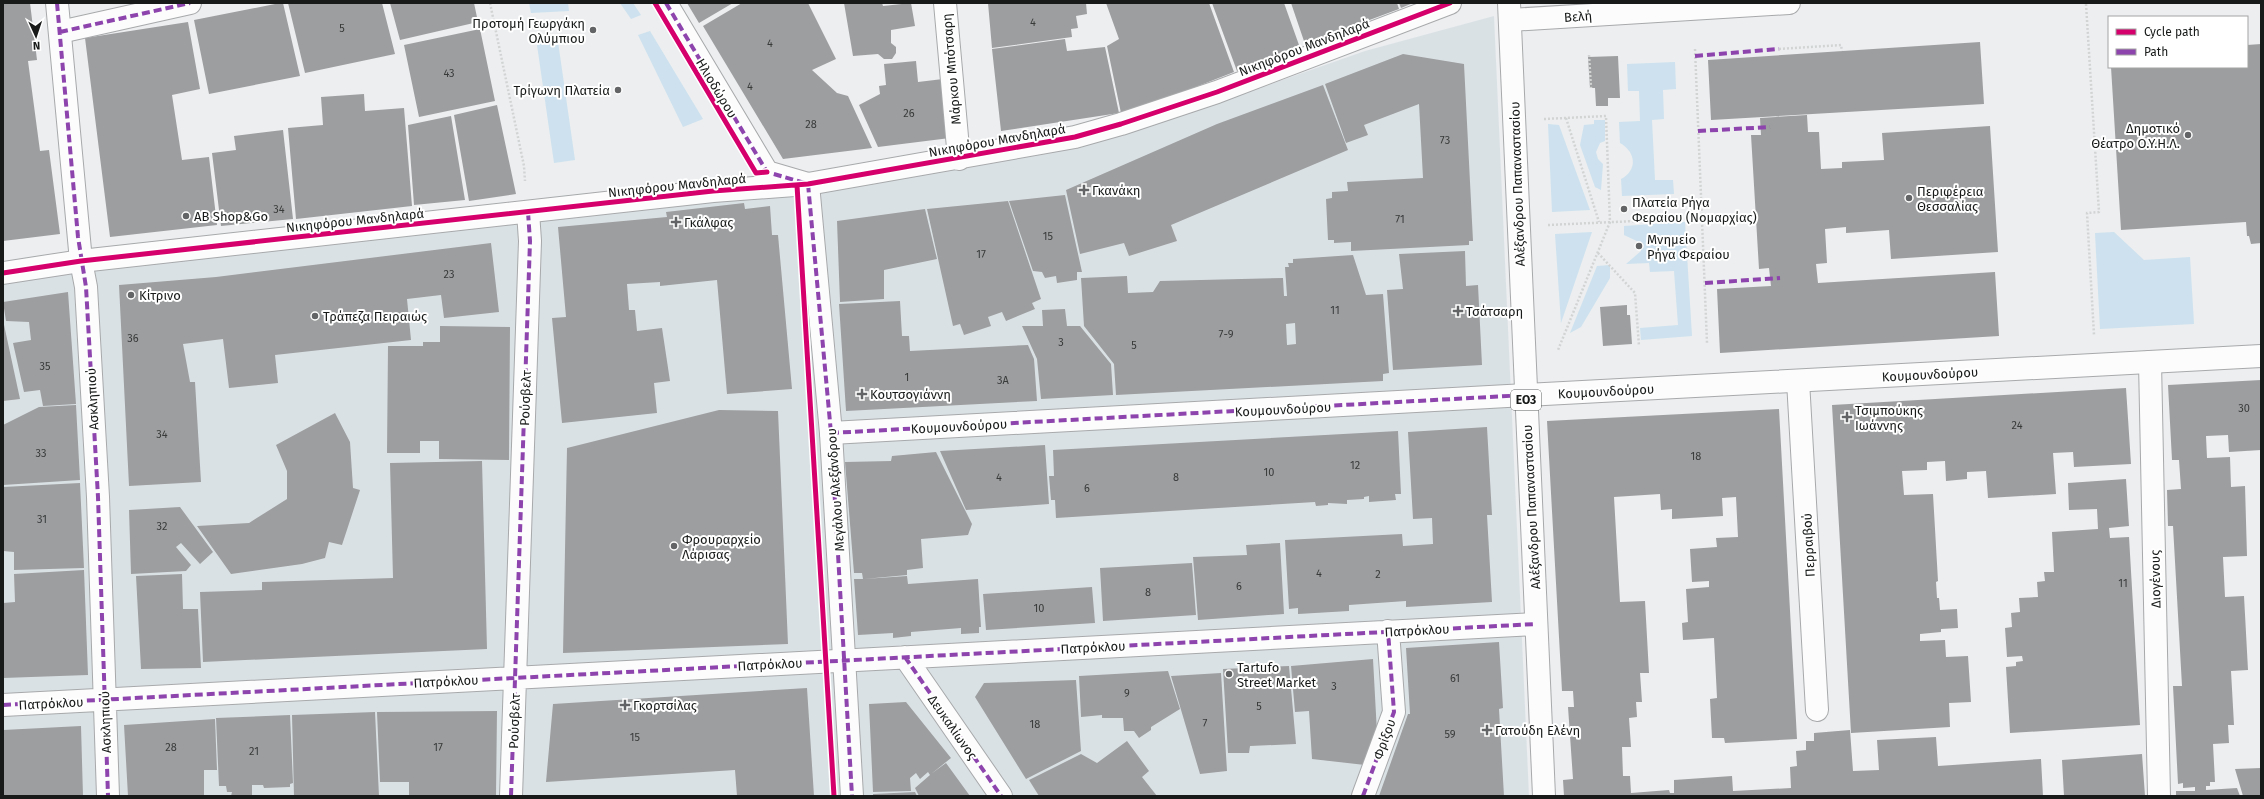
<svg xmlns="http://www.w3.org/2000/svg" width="2264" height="799" font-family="'Fira Sans',sans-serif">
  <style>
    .built { fill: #dae1e5 }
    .green { fill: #cde2ee }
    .building { fill: #9d9e9f; fill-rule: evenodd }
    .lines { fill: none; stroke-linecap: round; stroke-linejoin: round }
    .pedestrian-casing { stroke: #a7a9aa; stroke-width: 24 }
    .minor-casing { stroke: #a7a9aa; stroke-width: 24 }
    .tertiary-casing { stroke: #a7a9aa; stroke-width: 24 }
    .primary-casing { stroke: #a7a9aa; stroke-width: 24 }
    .path { stroke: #d2d4d4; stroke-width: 2.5; stroke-dasharray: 2 2; stroke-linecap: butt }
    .pedestrian { stroke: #fcfcfd; stroke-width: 22 }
    .minor { stroke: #fcfcfd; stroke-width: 22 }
    .tertiary { stroke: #fcfcfd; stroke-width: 22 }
    .primary { stroke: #fcfcfd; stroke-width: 22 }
    .quiet { stroke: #8e44ad; stroke-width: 4; stroke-dasharray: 8 4; stroke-linecap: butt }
    .cycleway-casing { stroke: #fff; stroke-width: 8 }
    .cycleway { stroke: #d6006c; stroke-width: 5 }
    .poi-dot { fill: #626465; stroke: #fff; stroke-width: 1.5 }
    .labels { text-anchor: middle; stroke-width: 4; stroke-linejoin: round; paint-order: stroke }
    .number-label { font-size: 11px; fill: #393b3b }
    .shield { fill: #fff; stroke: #5d5f5f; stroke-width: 1 }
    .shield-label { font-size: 12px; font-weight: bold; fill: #181a1a }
    .street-label { font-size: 13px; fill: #181a1a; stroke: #fff }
    .poi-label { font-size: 13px; fill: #181a1a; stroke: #fff; text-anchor: start }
  </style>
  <rect width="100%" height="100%" fill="#eceef0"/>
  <path class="built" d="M1494 16 1529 796H3V282L99 263 1071 148 1156 124 1365 51Z"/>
  <path class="green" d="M529 3H568L569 11 531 13Z
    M620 3H633L641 15 631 19Z
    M650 31 703 119 683 127 638 35Z
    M557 35 575 160 554 163 536 38Z
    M1675 62 1676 89 1663 90 1664 119 1652 120 1655 180H1673L1674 194 1622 196 1621 179C1638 170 1636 152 1620 143L1619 122 1640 121 1639 91H1628L1627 64Z
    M1594 120H1605V141L1600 143 1596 152 1598 159 1603 164 1601 190 1595 187 1580 145 1584 125 1594 124Z
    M1548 124 1559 125 1590 210 1552 212Z
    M1685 222 1692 336 1641 340 1640 328 1678 325 1674 271 1650 272 1649 263 1626 264 1641 251V243L1624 235V226Z
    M1592 232 1561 323 1555 234Z
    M2114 232 2144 260 2190 257 2194 324 2100 329 2095 233Z
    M1610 265V278L1581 327 1570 333 1597 266Z"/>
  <path class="building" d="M3 3H30L37 60 28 61 40 151 49 150 60 234 3 241Z
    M280 3H283L300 76 209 94 194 20Z
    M288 3H382L395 54 305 73Z
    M390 3H474L478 22 400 40Z
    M687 3H733L699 23Z
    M742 3H808L836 59 812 70 837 93 848 96 872 148 783 159 703 26Z
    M844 3H882L883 6 911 3 915 26 891 30V43L896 47V53L892 59H884L878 54 853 56Z
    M988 3H1086L1087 14 1076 16 1078 28 1071 29 1072 37 992 48Z
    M1106 3H1209L1234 72 1147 106 1121 113 1107 46 1119 39Z
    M1212 3H1284L1299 45 1237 71Z
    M1291 3H1397L1399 9 1305 44Z
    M1399 3H1413L1401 8Z
    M188 22 200 89 172 95 182 160 209 157 217 225 110 237 85 38Z
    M480 29 495 101 419 117 404 45Z
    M1065 39 1067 51 1105 47 1119 113 1001 131 992 49Z
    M1980 42 1984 104 1711 120 1708 60Z
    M2261 44V243L2251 244 2249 236H2247L2246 222 2121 230 2111 67H2247V45Z
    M1403 54 1464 64 1473 241H1469V245L1351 251V242L1334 243V240H1328L1326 199 1332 198V192L1348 191 1347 182 1423 178 1419 104 1364 125 1368 135 1346 143 1325 84Z
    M1618 56 1620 98H1608V106H1596L1595 88H1590L1588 57Z
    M916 61 918 82 943 79 950 138 878 147 859 105 880 94 879 86 886 85 884 64Z
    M1323 85 1348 150 1171 225 1177 241 1129 256 1124 243 1080 254 1066 190 1217 124Z
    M364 94 365 111 404 108 412 206 296 219 288 128 323 125 321 97Z
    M497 105 516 194 469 201 454 115Z
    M1807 115 1808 132H1819L1821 169 1842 168V162L1884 160 1882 133 1990 126 1998 252 1891 259 1889 230 1846 233V227L1825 229 1827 263 1816 264 1818 283 1995 272 1999 336 1720 353 1717 289 1771 286 1769 268 1759 269 1751 135H1761L1760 118Z
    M451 116 465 200 414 205 408 125Z
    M283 130 293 219 221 226 212 153 236 150 234 136Z
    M1065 195 1082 272H1077V280L1057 283 1056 276 1045 278 1042 272 1033 271 1009 201Z
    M1008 201 1041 299 1032 303 1035 309 1006 321 1002 312 988 317 991 326 964 335 960 324 953 326 927 209Z
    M744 203 745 209 770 206 772 235H778L792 389 727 394 717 280 660 286V282L627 284 629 310H635L637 331 662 328 670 381 654 383 657 413 562 423 552 318 566 317 558 227 667 217 666 212Z
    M925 209 937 259 884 270V299L840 302 837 221Z
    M491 243 499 312 444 318 441 295 407 299 411 340 275 355 278 383 229 388 223 339 183 344 190 382H195L201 482 129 486 119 285 216 277Z
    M1465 251 1466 286 1478 285 1482 365 1393 370 1387 290 1403 289 1399 254Z
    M1353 255 1366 295 1383 294 1389 373 1383 374V381L1116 395 1114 364 1084 326 1081 278 1127 276 1128 293 1153 292 1160 281 1283 278 1284 296H1287L1285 267H1289L1288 263H1293V259ZM1295 323 1296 344 1287 345 1286 324Z
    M68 292 76 404 43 406 40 390 24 392 13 343 31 340 29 322 6 321 3 302Z
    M900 301 902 336H909L910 351 1028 345 1034 359 1037 401 846 411 839 304Z
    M1627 305V315H1630L1632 344 1603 346 1600 307Z
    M1065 309 1067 326H1080L1111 364 1113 395 1041 399 1037 359 1022 326H1043L1042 310Z
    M3 320 20 399 3 401Z
    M440 326 510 327 509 460 439 459V441H420V453H387L388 346H423V342H440Z
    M2261 380V450L2229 452 2228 435 2206 436 2207 458 2230 457 2231 487 2245 486 2247 556 2223 557 2225 597 2244 596 2248 670 2231 671 2234 725H2228L2229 743 2213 744 2215 782H2210V786H2206V790L2237 788 2240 796H2176V791H2195V787L2183 788V783L2178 784 2173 686H2182L2173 526H2168L2167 490 2181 489 2179 460H2172L2168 385Z
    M2126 388 2131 464 2074 467 2073 452 2053 453 2056 494 1988 498 1986 471 1967 472V479L1946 481 1945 461 1927 462V470L1902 471 1904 495 1933 494 1938 581 1936 582 1937 598H1939L1940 610 1957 609 1958 628 1941 629V632L1920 634V641L1945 640 1946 657 1968 656 1971 702 1949 703 1950 727 1851 733 1832 405Z
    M76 405 80 480 3 485V425L39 407Z
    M1779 409 1797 739 1725 743 1724 738H1712L1710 699 1717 698 1714 638 1683 640 1682 623 1688 622 1686 589 1709 587V581L1692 582 1690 549 1717 547 1716 538 1738 537 1736 497 1722 498 1723 516 1672 519V509L1661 510 1660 494 1614 497 1620 602 1645 601 1649 673H1640L1642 702H1636L1637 717 1629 718 1631 747H1622L1623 776H1630L1631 793 1669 790 1670 793H1674V780L1732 776 1733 791 1791 788 1790 767 1797 766 1796 751 1806 750V741H1814V733L1850 730 1853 771 1879 770 1877 740 1936 737 1938 766 2041 759 2043 796H1564L1563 780 1573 779 1568 707H1574L1573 691H1562L1547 421Z
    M719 410 778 411 788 644 563 653 567 448Z
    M335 413 350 442 353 488 360 490 342 545 329 542 325 558 302 564 231 574 197 526 249 523 287 499V471L276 445Z
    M1487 427 1492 515H1487L1492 602 1406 607V601L1349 605V611L1298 614V608L1289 609 1285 540 1402 534 1403 546 1433 544 1432 518 1413 519 1408 432Z
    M1398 431 1401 494H1395L1396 500 1369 502V496L1364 497V499L1347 500V504L1328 503V505L1316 506 1315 502 1056 518 1055 500H1051L1049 476H1054L1053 450Z
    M1045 445 1049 504 966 510 940 451Z
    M936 452 972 524 968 535 921 539 923 568 907 570V575L864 579 907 576 908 584 978 579 981 627H979V633L961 634V628L911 632V636L893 638V633L858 635 854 579H863L862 573H854L845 462 891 461 892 456Z
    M482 461 487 649 203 662 200 592 262 590V582L393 578 390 463Z
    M2126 479 2129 526 2109 528 2110 538 2129 537 2140 725 2010 733 2006 667 2016 666V662L2023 661 2022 656 2007 657 2005 628 2012 627 2011 613 2020 612 2019 598 2038 597 2037 582 2045 581 2044 572H2054L2052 532 2098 529 2097 509 2069 510 2068 483Z
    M80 483 84 568 14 570V552L3 551V487Z
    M180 507 213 552 200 564 181 543 176 547 191 565 186 571 131 574 129 510Z
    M1280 543 1284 614 1198 620 1193 557 1247 555 1246 545Z
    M1192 563 1196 615 1103 621 1100 568Z
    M84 570 88 675 3 678V603L15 602 14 574Z
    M182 574 183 609H198L201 668 141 669 136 576Z
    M1092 587 1095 623 986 630 983 594Z
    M1499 642 1503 708 1499 709 1504 796H1379L1408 714H1410L1406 648Z
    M1373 659 1377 733 1365 765 1312 759 1309 711 1295 712 1291 666Z
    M1289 666 1296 744 1250 746 1249 753H1228L1223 669Z
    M1168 671 1180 709 1151 727V730L1139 738 1134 731H1124L1123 718H1102V715L1081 717 1079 676Z
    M1221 673 1227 771 1200 774 1171 676Z
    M1076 680 1081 751 1026 779 975 697 984 683Z
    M807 688 814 796H737L735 770 546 782 553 704Z
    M906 702 951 758 931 774 946 763 970 796H919L915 788 930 775 928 772 920 779 916 773 910 778 911 791 873 792 869 704Z
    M497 711 496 796H409V782H380L377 712Z
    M375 712 379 796H294L292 715Z
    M290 715 293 783 290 784V787L264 788 263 785H252V795L231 796 232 792H227L226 786H219L216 718Z
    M215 719 217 770H204V796H128L124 725Z
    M81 726 83 796H3V730Z
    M1127 741 1149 771 1142 777 1157 796H1039L1029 780 1081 754 1097 763Z
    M2142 754 2145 796H2064L2062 760Z
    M2261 768V796H2243L2235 769Z
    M915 792 917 796H873V794Z"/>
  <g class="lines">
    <defs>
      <path id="pedestrian" d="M60 32 190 3
        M81 261 86 287 98 497 108 796
        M831 433 1526 395
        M905 657 1001 796
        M3 705 1536 624
        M511 796 530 241 528 212
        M1363 796 1394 712 1388 631"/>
      <path id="minor" d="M57 3 81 261
        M666 3 767 172 808 184 831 433 852 796
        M945 3 959 159
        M1510 20 1789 3
        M2150 362 2159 796
        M1798 381 1817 710"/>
      <path id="tertiary" d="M3 273 81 261 713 191 808 184 1075 137 1121 124 1217 92 1450 3
        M1526 395 2261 356"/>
      <path id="primary" d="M1509 3 1544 796"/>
    </defs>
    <use href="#pedestrian" class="pedestrian-casing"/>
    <use href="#minor" class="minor-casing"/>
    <use href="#tertiary" class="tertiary-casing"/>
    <use href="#primary" class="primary-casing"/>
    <path class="path" d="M490 3 524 166 525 181
      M2086 4 2099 212 2087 213 2094 335
      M1695 49 1707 343
      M1779 49 1841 45 1842 51
      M1589 55 1591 88
      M1566 118 1599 222
      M1544 119 1606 116 1610 222 1558 350
      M1548 225 1702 218
      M1598 253 1635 293 1639 346"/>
    <use href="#pedestrian" class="pedestrian"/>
    <use href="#minor" class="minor"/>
    <use href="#tertiary" class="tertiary"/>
    <use href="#primary" class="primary"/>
    <path class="quiet" d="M57 3 78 237 86 287 98 497 108 796
      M666 3 767 172 808 184 831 433 852 796
      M60 32 190 3
      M1695 56 1779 49
      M1698 131 1770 127
      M1705 283 1780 278
      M831 433 1526 395
      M905 657 1001 796
      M3 705 1536 624
      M511 796 530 241 528 212
      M1363 796 1394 712 1388 631"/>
    <defs>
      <path id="cycleway" d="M655 3 756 173 767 172
        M797 185 834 796
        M3 273 81 261 713 191 808 184 1075 137 1121 124 1217 92 1450 3"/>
    </defs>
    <use href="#cycleway" class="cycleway-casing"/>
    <use href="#cycleway" class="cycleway"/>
  </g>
  <g class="poi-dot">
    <circle cx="593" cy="30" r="4"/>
    <circle cx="618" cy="90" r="4"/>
    <circle cx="2188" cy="135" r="4"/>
    <path d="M1082 184h4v4h4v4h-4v4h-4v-4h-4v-4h4z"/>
    <circle cx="1909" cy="198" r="4"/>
    <circle cx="1624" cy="209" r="4"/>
    <circle cx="186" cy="216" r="4"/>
    <path d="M674 216h4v4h4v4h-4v4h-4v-4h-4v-4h4z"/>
    <circle cx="1639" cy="246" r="4"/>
    <circle cx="131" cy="295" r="4"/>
    <path d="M1456 305h4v4h4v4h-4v4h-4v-4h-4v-4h4z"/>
    <circle cx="315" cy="316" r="4"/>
    <path d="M860 388h4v4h4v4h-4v4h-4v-4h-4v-4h4z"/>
    <path d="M1845 411h4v4h4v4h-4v4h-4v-4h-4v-4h4z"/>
    <circle cx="674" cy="546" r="4"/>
    <circle cx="1229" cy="674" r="4"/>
    <path d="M623 699h4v4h4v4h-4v4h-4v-4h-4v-4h4z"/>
    <path d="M1485 724h4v4h4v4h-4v4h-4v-4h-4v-4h4z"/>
  </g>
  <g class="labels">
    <g class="number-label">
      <text x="1033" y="26">4</text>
      <text x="342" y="32">5</text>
      <text x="770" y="47">4</text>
      <text x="449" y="77">43</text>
      <text x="750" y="90">4</text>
      <text x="909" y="117">26</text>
      <text x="811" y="128">28</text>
      <text x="1445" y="144">73</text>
      <text x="279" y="213">34</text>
      <text x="1400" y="223">71</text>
      <text x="1048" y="240">15</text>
      <text x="981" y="258">17</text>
      <text x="449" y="278">23</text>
      <text x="1335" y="314">11</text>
      <text x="1226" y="338">7-9</text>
      <text x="133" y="342">36</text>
      <text x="1061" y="346">3</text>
      <text x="1134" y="349">5</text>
      <text x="45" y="370">35</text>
      <text x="907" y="381">1</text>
      <text x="1003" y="384">3A</text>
      <text x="2244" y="412">30</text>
      <text x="2017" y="429">24</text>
      <text x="162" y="438">34</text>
      <text x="41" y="457">33</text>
      <text x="1696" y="460">18</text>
      <text x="1355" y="469">12</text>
      <text x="1269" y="476">10</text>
      <text x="999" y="481">4</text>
      <text x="1176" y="481">8</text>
      <text x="1087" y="492">6</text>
      <text x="42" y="523">31</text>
      <text x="162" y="530">32</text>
      <text x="1319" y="577">4</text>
      <text x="1378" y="578">2</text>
      <text x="2123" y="587">11</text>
      <text x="1239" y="590">6</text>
      <text x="1148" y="596">8</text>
      <text x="1039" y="612">10</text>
      <text x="1455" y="682">61</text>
      <text x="1334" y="690">3</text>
      <text x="1127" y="697">9</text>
      <text x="1259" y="710">5</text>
      <text x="1205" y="727">7</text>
      <text x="1035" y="728">18</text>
      <text x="1450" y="738">59</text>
      <text x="635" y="741">15</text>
      <text x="171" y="751">28</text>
      <text x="438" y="751">17</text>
      <text x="254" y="755">21</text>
    </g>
    <rect class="shield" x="1511" y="390" width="30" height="20" rx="3"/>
    <g class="shield-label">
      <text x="1526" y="404">ΕΟ3</text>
    </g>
    <g class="street-label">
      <text transform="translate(1578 16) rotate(-4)" y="5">Βελή</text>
      <text transform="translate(1304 47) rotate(-21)" y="5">Νικηφόρου Μανδηλαρά</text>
      <text transform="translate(951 69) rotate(-95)" y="5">Μάρκου Μπότσαρη</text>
      <text transform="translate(717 88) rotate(59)" y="5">Ηλιοδώρου</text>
      <text transform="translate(997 140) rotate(-10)" y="5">Νικηφόρου Μανδηλαρά</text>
      <text transform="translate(1517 184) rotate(-92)" y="5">Αλέξανδρου Παπαναστασίου</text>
      <text transform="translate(677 185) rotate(-6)" y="5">Νικηφόρου Μανδηλαρά</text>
      <text transform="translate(355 220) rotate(-6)" y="5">Νικηφόρου Μανδηλαρά</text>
      <text transform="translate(1930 374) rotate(-3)" y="5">Κουμουνδούρου</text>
      <text transform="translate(1606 391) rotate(-3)" y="5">Κουμουνδούρου</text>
      <text transform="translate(525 398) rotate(-88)" y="5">Ρούσβελτ</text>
      <text transform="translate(92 399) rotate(-93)" y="5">Ασκληπιού</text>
      <text transform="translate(1283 409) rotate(-3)" y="5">Κουμουνδούρου</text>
      <text transform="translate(959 426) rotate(-3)" y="5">Κουμουνδούρου</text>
      <text transform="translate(835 490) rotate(-94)" y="5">Μεγάλου Αλεξάνδρου</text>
      <text transform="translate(1531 507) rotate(-93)" y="5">Αλέξανδρου Παπαναστασίου</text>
      <text transform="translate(1808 545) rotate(-93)" y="5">Περραιβού</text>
      <text transform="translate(2155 579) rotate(-91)" y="5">Διογένους</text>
      <text transform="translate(1417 630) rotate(-3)" y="5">Πατρόκλου</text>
      <text transform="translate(1093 647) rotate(-3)" y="5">Πατρόκλου</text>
      <text transform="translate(770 664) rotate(-3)" y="5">Πατρόκλου</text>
      <text transform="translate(446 681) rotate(-3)" y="5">Πατρόκλου</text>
      <text transform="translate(51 703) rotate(-3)" y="5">Πατρόκλου</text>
      <text transform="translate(514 721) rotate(-88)" y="5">Ρούσβελτ</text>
      <text transform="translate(105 722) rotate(-92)" y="5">Ασκληπιού</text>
      <text transform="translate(953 727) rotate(55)" y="5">Δευκαλίωνος</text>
      <text transform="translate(1384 739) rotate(-70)" y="5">Φρίξου</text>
    </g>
    <g class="poi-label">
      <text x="585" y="28" text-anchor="end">Προτομή Γεωργάκη<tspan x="585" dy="15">Ολύμπιου</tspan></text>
      <text x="610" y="95" text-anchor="end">Τρίγωνη Πλατεία</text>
      <text x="2180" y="133" text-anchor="end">Δημοτικό<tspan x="2180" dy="15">Θέατρο Ο.Υ.Η.Λ.</tspan></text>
      <text x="1092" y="195">Γκανάκη</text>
      <text x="1917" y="196">Περιφέρεια<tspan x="1917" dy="15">Θεσσαλίας</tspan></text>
      <text x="1632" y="207">Πλατεία Ρήγα<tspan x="1632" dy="15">Φεραίου (Νομαρχίας)</tspan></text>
      <text x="194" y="221">AB Shop&amp;Go</text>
      <text x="684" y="227">Γκάλφας</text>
      <text x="1647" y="244">Μνημείο<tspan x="1647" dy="15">Ρήγα Φεραίου</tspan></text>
      <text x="139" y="300">Κίτρινο</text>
      <text x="1466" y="316">Τσάτσαρη</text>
      <text x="323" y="321">Τράπεζα Πειραιώς</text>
      <text x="870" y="399">Κουτσογιάννη</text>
      <text x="1855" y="415">Τσιμπούκης<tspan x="1855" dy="15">Ιωάννης</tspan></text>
      <text x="682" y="544">Φρουραρχείο<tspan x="682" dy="15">Λάρισας</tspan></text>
      <text x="1237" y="672">Tartufo<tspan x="1237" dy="15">Street Market</tspan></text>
      <text x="633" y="710">Γκορτσίλας</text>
      <text x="1495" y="735">Γατούδη Ελένη</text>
    </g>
  </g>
  <rect width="2264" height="799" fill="none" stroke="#181a1a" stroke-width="8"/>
  <rect x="2108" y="16" width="140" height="52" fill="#ffffff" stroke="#a3a3a3"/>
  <rect x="2116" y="29" width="20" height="6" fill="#d6006c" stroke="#a3a3a3"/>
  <text x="2144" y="36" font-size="12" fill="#181a1a">Cycle path</text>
  <rect x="2116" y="49" width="20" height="6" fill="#8e44ad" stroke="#a3a3a3"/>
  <text x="2144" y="56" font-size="12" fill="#181a1a">Path</text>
  <g transform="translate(36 36) rotate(177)" stroke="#ffffff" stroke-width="3" paint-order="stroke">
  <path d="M0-3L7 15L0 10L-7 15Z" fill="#181a1a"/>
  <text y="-6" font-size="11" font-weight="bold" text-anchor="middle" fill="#181a1a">N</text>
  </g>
</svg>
